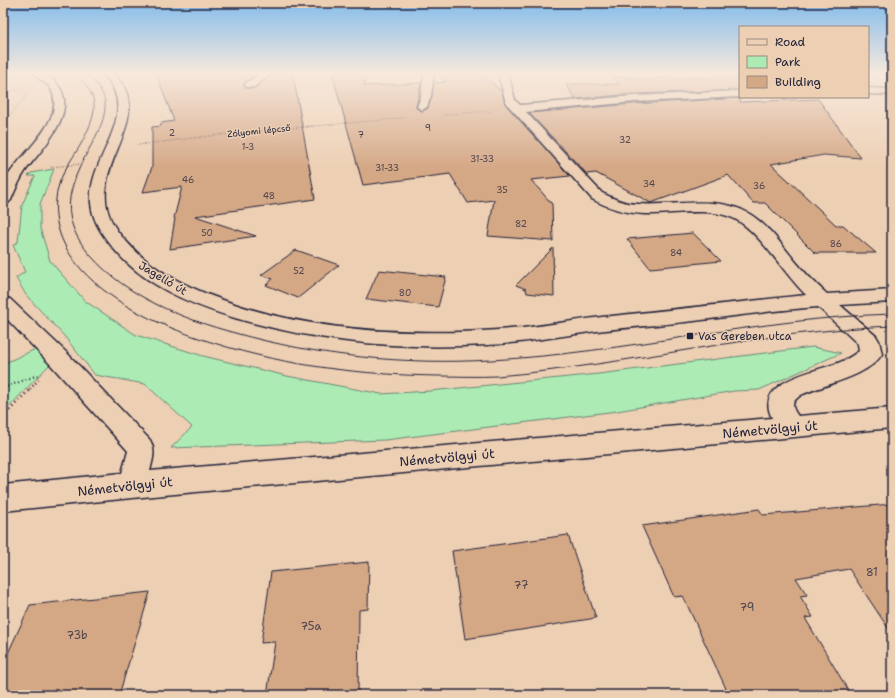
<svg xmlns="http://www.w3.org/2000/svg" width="895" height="698" font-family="'Shantell Sans',sans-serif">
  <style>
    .green { fill: #acecb4; stroke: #678778 }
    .building { fill: #d4a785; stroke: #22223b }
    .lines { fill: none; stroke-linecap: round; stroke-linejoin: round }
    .minor-casing { stroke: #22223b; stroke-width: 3 }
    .path-far3 { stroke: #22223b; stroke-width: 1; stroke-dasharray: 0.5 1.5; stroke-linecap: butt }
    .path-far2 { stroke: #22223b; stroke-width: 1.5; stroke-dasharray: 0.5 2; stroke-linecap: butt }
    .path-far1 { stroke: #22223b; stroke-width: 2.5; stroke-dasharray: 1 3; stroke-linecap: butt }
    .path { stroke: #22223b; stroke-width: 3; stroke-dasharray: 1 3.5; stroke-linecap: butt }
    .minor { fill: #edcfb3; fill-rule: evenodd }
    .tram { stroke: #22223b; stroke-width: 1 }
    .poi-dot { fill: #22223b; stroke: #edcfb3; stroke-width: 1.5 }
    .labels { text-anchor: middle; stroke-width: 3; stroke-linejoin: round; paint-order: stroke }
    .number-label { font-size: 9px; fill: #4e434e }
    .far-street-label { font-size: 9px; fill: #22223b; stroke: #edcfb3 }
    .street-label { font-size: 11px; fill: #22223b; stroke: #edcfb3 }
    .poi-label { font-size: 11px; fill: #22223b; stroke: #edcfb3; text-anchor: start }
    .near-number-label { font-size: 11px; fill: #4e434e }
    .near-street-label { font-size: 13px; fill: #22223b; stroke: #edcfb3 }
  </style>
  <rect width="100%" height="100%" fill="#edcfb3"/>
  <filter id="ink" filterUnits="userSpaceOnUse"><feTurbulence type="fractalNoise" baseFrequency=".025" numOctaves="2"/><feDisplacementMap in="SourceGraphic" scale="8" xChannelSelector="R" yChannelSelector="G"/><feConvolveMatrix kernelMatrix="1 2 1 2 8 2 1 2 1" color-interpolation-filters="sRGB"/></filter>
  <g filter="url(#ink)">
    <path class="green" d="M54 169 40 204V228L50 261 85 301 136 335 203 356 287 376 381 394 430 391 599 374 813 347 841 353 759 390 734 391 617 411 385 440 171 448 192 427 145 384 95 375 65 337 26 295 16 278 25 272 13 245 18 242 22 205 35 176H28L31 173Z
      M38 348 52 362 3 413V372L5 363Z"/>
    <path class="building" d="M156 73H259L245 82 244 86 246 88H255L273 73 293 74 315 199 195 216 256 236 170 249 175 218H174L182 187 143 192 152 167V127L161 126V123L174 121Z
      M332 73H367L364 86 421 83 416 108 423 111 428 108 432 96 434 83 446 82 438 73H482L502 92 505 104 570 176 531 180 552 204 553 241 488 236 494 200 468 203 450 174 363 185Z
      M611 76 646 79 740 76V90L634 94 575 99 566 84H619Z
      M740 98V102L818 99 861 158 824 155 771 164 836 225H843L876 253H815L765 203H753L728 175 651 203 596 173 587 174 529 113 634 104Z
      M693 233 721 261 650 268 627 239Z
      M553 248 554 296 527 293 526 289 516 285Z
      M296 250 339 265 298 298 266 285 273 279 261 275Z
      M379 270 446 277 438 307 366 299Z
      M892 504V634L849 569 796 578 807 595 800 596 813 617 805 618 851 695H729L683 596 674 597 642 526 759 509 763 515Z
      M568 535 596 618 465 639 452 551Z
      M369 562 368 609 359 610 358 695H267L275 642 261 643 271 572Z
      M150 592 119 695H3V664L30 605Z"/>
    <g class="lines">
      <defs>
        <path id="minor" d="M34 73C44 73 51 76 57 84 80 111 42 149 26 170 20 179 15 190 11 200L8 203 3 205C3 198 1 189 4 183 15 157 68 122 51 89 47 82 37 79 34 73Z
          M103 73H113C152 109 108 150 106 189 104 209 112 227 126 241 151 270 185 286 220 299 314 334 423 337 523 328 549 325 576 320 602 317 670 310 738 302 806 295 784 274 761 233 735 219 710 206 672 215 644 214 625 213 608 208 592 199L506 103 498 73H508L515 100 520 105 634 96 740 91V97L634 102 526 112 602 193C611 197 618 201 628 203 665 209 714 193 748 213 767 224 781 244 795 261 805 273 815 283 827 294L892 290V302L840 305 876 336 879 341 882 354C868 377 824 384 801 395 791 402 791 407 798 416L892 408V428L132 498 3 511V485L122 473 128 451 51 365 3 315V297L10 299 67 353 150 440C156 451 153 459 150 471L772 418C753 381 814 372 838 363 846 360 852 356 859 351L858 344 818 307C776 310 735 316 694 321 661 325 629 327 597 331 560 336 524 343 487 345 402 350 317 342 235 318 189 304 140 284 110 244 100 232 92 218 91 203 87 156 143 117 103 73Z
          M261 73H272L254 87H246L245 85 246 83Z
          M424 73H434L431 96 427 107 422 110 417 107 421 96Z
          M868 88 892 89V95L868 94Z"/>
      </defs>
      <use href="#minor" class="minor-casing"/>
      <path class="path-far3" d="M3 94 24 88
        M442 115 491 111
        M3 123 29 93
        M303 127 405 118"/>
      <path class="path-far2" d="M137 145 243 132 315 126
        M51 167 81 164"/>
      <path class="path-far1" d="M3 388 38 375
        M30 389 40 378"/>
      <path class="path" d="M3 417 31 388"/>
      <use href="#minor" class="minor"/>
      <path class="tram" d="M75 73C83 82 93 91 94 104 95 118 87 132 81 144 74 156 65 168 60 181 49 213 59 244 81 269 115 307 166 328 214 343 286 366 363 375 439 376 458 376 478 377 497 376 629 365 759 331 892 326
        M86 73C94 82 104 90 105 103 106 117 99 130 93 142 70 183 55 215 91 256 127 297 183 319 235 333 317 356 405 365 491 360 625 353 758 318 892 314"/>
    </g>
  </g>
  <linearGradient id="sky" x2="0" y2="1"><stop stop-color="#85bceb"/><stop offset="0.43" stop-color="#f7e9dd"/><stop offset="1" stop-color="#f7e9dd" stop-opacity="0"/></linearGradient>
  <rect width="895" height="170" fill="url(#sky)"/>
  <rect class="poi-dot" x="686" y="332" width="8" height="8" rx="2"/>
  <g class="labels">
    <g class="number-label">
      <text x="428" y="131">9</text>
      <text x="172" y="136">2</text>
      <text x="361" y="138">7</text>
      <text x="625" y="143">32</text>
      <text x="248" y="150">1-3</text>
      <text x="482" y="162">31-33</text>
      <text x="387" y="171">31-33</text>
      <text x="188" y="183">46</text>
      <text x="649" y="187">34</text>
      <text x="759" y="189">36</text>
      <text x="502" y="193">35</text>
      <text x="269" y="199">48</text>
      <text x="521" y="227">82</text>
      <text x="207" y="236">50</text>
      <text x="836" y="247">86</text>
      <text x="676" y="256">84</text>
      <text x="299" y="274">52</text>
      <text x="405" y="296">80</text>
    </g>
    <g class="far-street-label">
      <text transform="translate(259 131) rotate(-6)" y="3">Zólyomi lépcső</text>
    </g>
    <g class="street-label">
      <text transform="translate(163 278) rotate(31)" y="4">Jagelló út</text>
    </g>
    <g class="poi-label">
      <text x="698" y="340">Vas Gereben utca</text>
    </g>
    <g class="near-number-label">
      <text x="872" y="576">81</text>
      <text x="521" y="589">77</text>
      <text x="747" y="611">79</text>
      <text x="311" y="630">75a</text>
      <text x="77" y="639">73b</text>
    </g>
    <g class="near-street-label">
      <text transform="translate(770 429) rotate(-5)" y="5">Németvölgyi út</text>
      <text transform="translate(447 457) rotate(-5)" y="5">Németvölgyi út</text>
      <text transform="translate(125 486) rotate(-6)" y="5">Németvölgyi út</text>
    </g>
  </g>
  <rect width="895" height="698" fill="none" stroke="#edcfb3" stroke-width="16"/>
  <rect x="8" y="8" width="879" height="682" fill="none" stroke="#22223b" stroke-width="1.5" filter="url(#ink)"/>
  <rect x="739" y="26" width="130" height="72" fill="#edcfb3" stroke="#9c8a83"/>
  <rect x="747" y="39" width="20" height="6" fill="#edcfb3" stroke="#9c8a83"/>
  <text x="775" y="46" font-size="12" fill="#22223b">Road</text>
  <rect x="747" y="56" width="20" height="12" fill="#acecb4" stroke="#9c8a83"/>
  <text x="775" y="66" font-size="12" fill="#22223b">Park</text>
  <rect x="747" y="76" width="20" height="12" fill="#d4a785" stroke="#9c8a83"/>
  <text x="775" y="86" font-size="12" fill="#22223b">Building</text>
</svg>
